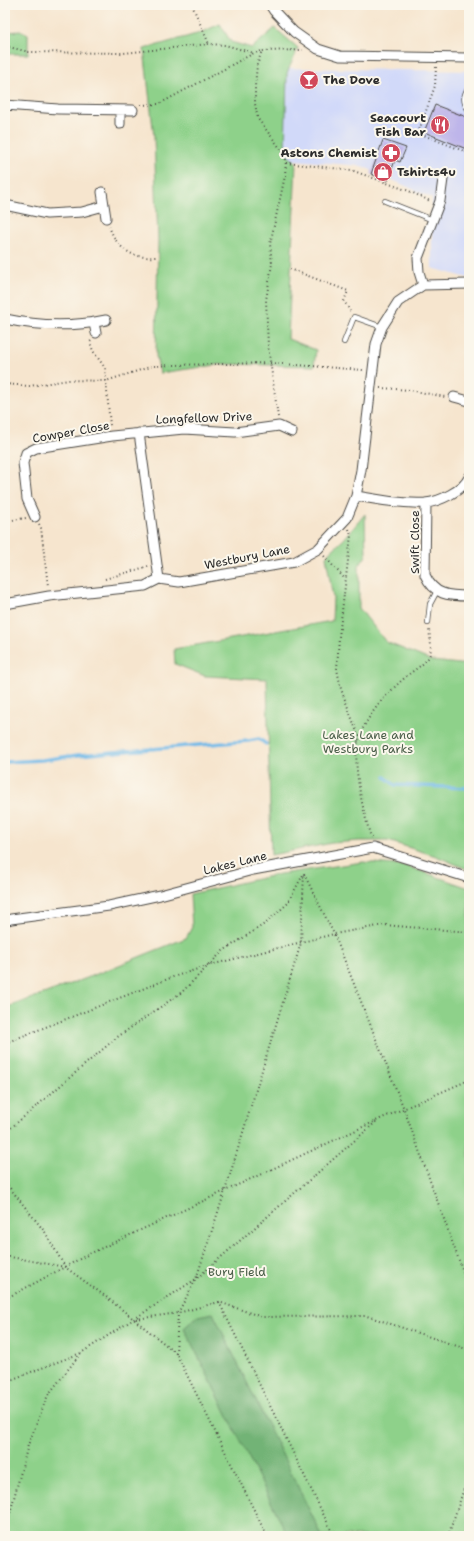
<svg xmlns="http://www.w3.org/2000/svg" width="474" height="1541" font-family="'Shantell Sans',sans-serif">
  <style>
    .built { fill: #d1d9f9 }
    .green { fill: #8ed18a; stroke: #5c7e5a }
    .forest { fill: #72b376; stroke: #4e6f50 }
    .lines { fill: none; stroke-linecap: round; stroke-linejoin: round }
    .stream { stroke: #70b9e8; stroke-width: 3.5 }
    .building { fill: #beb5ea }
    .lane-casing { stroke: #494743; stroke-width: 6 }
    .street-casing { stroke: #494743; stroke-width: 11 }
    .path { stroke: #494743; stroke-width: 2; stroke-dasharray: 1 3; stroke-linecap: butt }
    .lane { stroke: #fff; stroke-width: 4.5 }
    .street { stroke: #fff; stroke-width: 9 }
    .labels { text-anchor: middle; stroke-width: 4; stroke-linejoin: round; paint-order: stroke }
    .poi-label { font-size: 12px; font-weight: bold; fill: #2b2b2b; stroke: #fbf7ec; text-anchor: start }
    .street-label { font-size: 12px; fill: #2b2b2b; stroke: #fbf7ec }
    .park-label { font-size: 12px; fill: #495d48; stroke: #fbf7ec }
  </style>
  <rect width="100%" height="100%" fill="#fbf7ec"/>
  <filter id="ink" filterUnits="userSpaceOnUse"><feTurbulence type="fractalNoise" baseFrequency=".025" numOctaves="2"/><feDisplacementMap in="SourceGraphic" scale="8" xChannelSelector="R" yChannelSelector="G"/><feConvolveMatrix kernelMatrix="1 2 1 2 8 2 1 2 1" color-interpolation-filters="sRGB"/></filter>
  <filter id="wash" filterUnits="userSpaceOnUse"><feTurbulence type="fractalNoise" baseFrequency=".012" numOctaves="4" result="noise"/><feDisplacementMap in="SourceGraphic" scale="16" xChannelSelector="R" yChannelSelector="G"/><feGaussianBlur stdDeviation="0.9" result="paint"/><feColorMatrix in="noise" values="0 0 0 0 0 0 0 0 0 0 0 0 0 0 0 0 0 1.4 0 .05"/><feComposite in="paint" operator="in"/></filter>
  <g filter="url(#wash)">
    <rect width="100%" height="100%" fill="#f6e5ce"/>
    <path class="built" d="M283 68 469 71V274L468 278 432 268V198L362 166 284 159Z"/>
    <path class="green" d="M220 24 231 42 252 48 275 28 298 48 287 73 285 153 296 162 288 339 316 350 314 366 223 364 160 373 156 356 158 240 154 137 144 49 200 33Z
      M22 31 28 34V54H5V32Z
      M365 514 366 556 359 565V608L386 642 432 661 469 665V870L436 856 388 841H359L332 843 271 855 267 679 205 676 175 664 174 649 332 621 333 598 326 556 344 539Z
      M363 862 406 866 469 888V1536H5V1008L87 978 186 938 192 927 190 894 280 874Z"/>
    <path class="forest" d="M213 1313 322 1536H288L184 1328 198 1316Z"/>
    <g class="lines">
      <path class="stream" d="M5 762 42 760 78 755 248 741 259 739 266 744
        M385 777 395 785 469 788"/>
    </g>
    <g id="blocks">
      <path class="building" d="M435 105 469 118V150L424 132Z
        M383 140 406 148 400 162 395 160 388 181 371 174Z"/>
    </g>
  </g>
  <g filter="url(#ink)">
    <use href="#blocks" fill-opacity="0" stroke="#494743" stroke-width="1"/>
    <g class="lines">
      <defs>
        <path id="lane" d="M469 87C463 95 463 103 469 110
          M385 201 433 220
          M344 342 354 317 382 327
          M428 623 430 604 437 591"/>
        <path id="street" d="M270 5 274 11 294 32 318 49 340 56 469 58
          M5 105 58 109 133 110
          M120 111V124
          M102 192 106 218
          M5 205 47 214 82 212 104 206
          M423 285 419 272 418 258 440 201 443 179
          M5 319C38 326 73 327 106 320
          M94 323 96 333
          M454 397 469 401
          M139 433 159 579
          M356 496C379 500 402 504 425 503 439 502 464 490 469 477
          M426 503 425 575C434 595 448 596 469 596
          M35 517 27 499 23 463 26 453 36 448 112 436 184 429 235 432 279 426 292 432
          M5 604 49 596 145 586 159 579 179 582 294 562 318 549 347 518 356 496 361 470 376 344 382 327 398 302 423 285 469 284
          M5 921 11 919 109 906 160 895 253 870 373 848 469 878"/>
      </defs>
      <use href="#lane" class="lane-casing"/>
      <use href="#street" class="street-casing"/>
      <path class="path" d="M192 5 209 44
        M5 46 29 52 124 53 209 44 225 45 254 53
        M436 67 435 86 418 133 469 153
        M141 105 159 104 254 53 262 51
        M286 163 351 170 409 191 430 201
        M109 226C117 249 132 259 156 257
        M290 269 348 291 344 301 350 311
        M91 341 90 342 93 351 105 368 110 426
        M5 384 29 386 69 380 106 381 153 366 172 365 271 363 363 370
        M380 388 410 390 445 397
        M278 417 268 346 266 300 272 264 270 244 285 176 286 159 280 148 258 119 255 104V86L257 65 262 51 303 50
        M5 521 26 518
        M39 524 41 528 48 586
        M349 529 351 535 339 637 337 669 341 689 357 732 358 742
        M324 556 345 579
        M105 579 149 566
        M371 838C364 813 352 768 358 742 364 717 389 691 408 675 415 669 427 663 430 654 432 646 430 638 429 630
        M304 874 334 934 404 1109 469 1288
        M5 1043 173 977 210 965 334 934 384 925 469 932
        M5 1133 116 1038 182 992 223 951 266 923 287 904 303 875
        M5 1182 45 1232 65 1267
        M5 1256 65 1267 105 1296 176 1353 267 1536
        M5 1299 89 1254 380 1119 469 1080
        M219 1302 334 1536
        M136 1319 178 1313 219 1302 262 1317 367 1316 469 1350
        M176 1353 178 1313 196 1279 225 1191 301 943 304 873
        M5 1382 81 1353 196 1279 377 1121
        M5 1532 28 1445 48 1395 81 1353
        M448 1536 469 1474"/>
      <use href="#lane" class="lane"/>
      <use href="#street" class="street"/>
    </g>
  </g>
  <defs>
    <symbol id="bar-disc" viewBox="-11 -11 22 22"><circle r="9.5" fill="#d1495b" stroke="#fbf7ec"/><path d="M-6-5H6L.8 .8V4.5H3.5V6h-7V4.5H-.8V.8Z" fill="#fff"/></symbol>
    <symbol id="restaurant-disc" viewBox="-11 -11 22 22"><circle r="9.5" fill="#d1495b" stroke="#fbf7ec"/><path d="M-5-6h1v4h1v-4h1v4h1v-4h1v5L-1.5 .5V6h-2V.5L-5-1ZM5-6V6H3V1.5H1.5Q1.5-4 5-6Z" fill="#fff"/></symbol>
    <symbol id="pharmacy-disc" viewBox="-11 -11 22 22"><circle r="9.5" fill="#d1495b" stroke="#fbf7ec"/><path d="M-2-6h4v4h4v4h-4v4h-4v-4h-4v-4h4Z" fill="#fff"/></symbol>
    <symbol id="shop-disc" viewBox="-11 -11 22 22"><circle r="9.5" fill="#d1495b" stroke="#fbf7ec"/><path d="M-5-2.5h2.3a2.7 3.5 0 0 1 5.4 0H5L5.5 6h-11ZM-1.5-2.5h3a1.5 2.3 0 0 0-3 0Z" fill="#fff"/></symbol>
  </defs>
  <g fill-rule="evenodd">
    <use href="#bar-disc" x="298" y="69" width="22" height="22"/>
    <use href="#restaurant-disc" x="429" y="114" width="22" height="22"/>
    <use href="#pharmacy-disc" x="380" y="142" width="22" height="22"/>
    <use href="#shop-disc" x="372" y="161" width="22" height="22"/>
  </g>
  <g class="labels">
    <g class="poi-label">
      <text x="323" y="84">The Dove</text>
      <text x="426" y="122" text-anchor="end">Seacourt<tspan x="426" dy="14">Fish Bar</tspan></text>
      <text x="377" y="157" text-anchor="end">Astons Chemist</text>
      <text x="397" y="176">Tshirts4u</text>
    </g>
    <g class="street-label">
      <text transform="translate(204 418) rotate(-2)" y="4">Longfellow Drive</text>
      <text transform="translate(71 432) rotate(-10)" y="4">Cowper Close</text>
      <text transform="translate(415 542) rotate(-90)" y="4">Swift Close</text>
      <text transform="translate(247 557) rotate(-11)" y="4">Westbury Lane</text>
      <text transform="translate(235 863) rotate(-14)" y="4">Lakes Lane</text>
    </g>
    <g class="park-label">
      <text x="368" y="739">Lakes Lane and<tspan x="368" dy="14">Westbury Parks</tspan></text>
      <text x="237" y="1276">Bury Field</text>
    </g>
  </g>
  <rect width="474" height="1541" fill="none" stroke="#fbf7ec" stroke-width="20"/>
</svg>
